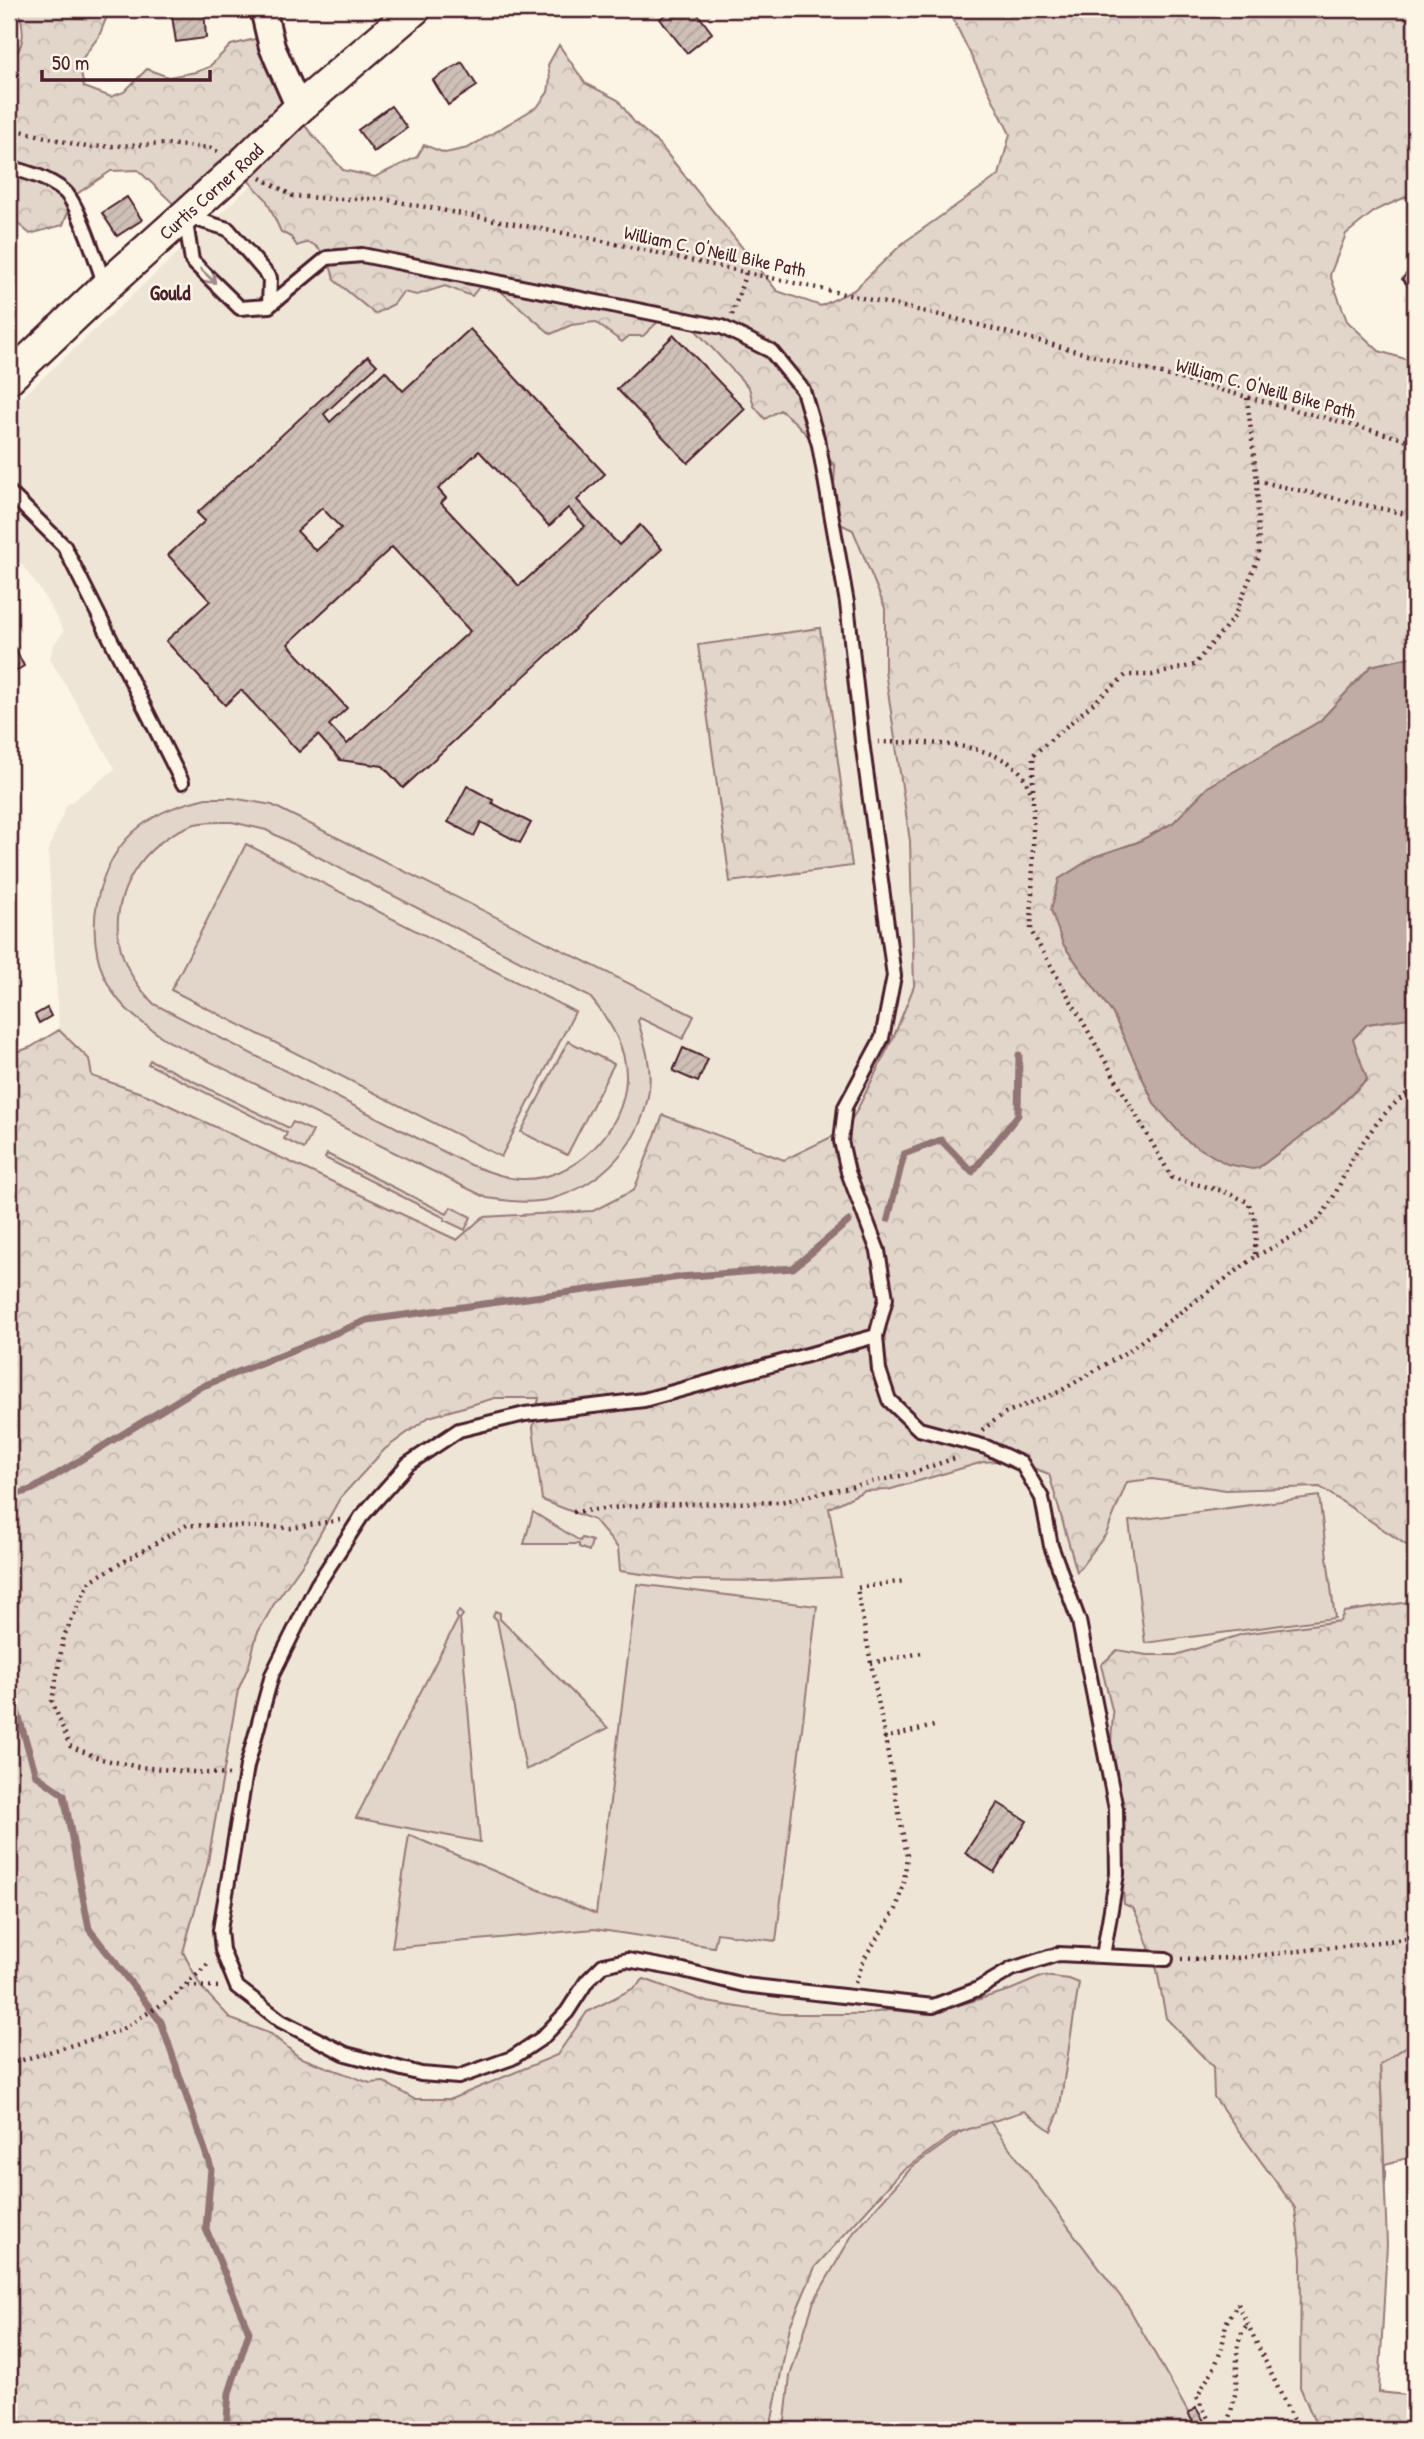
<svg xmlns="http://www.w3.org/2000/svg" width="1424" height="2439" font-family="'Patrick Hand',sans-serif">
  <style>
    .built { fill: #eee5d7 }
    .green { fill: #e2d5ca; stroke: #967a7a; stroke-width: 2; fill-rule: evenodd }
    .forest { fill: url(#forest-crowns); stroke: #967a7a; stroke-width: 2 }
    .water { fill: #c0aca5; stroke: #917474; stroke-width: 2 }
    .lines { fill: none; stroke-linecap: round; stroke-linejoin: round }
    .stream { stroke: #917474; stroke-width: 7 }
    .building { fill: url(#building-hatch); stroke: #4a1f2b; stroke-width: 2; fill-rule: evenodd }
    .service-casing { stroke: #4a1f2b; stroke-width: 18 }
    .minor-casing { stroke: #4a1f2b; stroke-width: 30 }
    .tertiary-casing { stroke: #4a1f2b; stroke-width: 35 }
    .path { stroke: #4a1f2b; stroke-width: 4.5; stroke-dasharray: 2 5; stroke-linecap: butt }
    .service { stroke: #fcf5e5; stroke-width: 12 }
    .minor { stroke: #fcf5e5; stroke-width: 24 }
    .tertiary { stroke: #fcf5e5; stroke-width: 30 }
    .oneway { stroke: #a38a88 }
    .labels { text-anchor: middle; stroke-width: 5; stroke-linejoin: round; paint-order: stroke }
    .street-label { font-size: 19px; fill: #4a1f2b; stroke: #fcf5e5 }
    .neighbourhood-label { font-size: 21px; font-weight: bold; fill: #4a1f2b; stroke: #fcf5e5 }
  </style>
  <defs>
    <pattern id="forest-crowns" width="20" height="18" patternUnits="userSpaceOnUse" patternTransform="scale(1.75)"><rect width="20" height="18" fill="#e2d5ca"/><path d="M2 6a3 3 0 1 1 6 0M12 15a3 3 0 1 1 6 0" fill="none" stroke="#c3b6ae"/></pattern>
    <pattern id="building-hatch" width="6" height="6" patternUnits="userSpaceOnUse" patternTransform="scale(1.75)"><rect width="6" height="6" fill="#cfc0b7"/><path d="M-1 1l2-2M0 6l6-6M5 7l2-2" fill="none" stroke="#b3a59e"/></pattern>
  </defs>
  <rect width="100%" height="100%" fill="#fcf5e5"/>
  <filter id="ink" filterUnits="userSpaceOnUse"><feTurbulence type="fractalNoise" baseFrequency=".0143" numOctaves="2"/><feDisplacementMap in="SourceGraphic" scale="14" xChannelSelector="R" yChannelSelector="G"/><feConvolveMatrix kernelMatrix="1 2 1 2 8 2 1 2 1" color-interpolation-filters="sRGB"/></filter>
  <g filter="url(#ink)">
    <path class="built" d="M252 184 266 199 281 232 315 245 333 271 396 299 403 292 417 295 445 286 472 296 479 287 491 283 551 334 571 325 595 322 629 336 663 317 688 322 749 388 754 406 765 418 780 410 796 423 835 466 833 507 853 529 885 608V671L910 841 914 986 894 1036 844 1131 784 1160 663 1115 634 1190 593 1211 483 1217 457 1240 147 1095 92 1076 89 1059 59 1030 48 850 66 806 115 769 50 659 53 646 64 631 41 591 9 547V409Z
      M495 1398H539L533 1428 542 1499 594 1520 618 1548 620 1571 840 1577 829 1508 864 1491 888 1490 983 1462 1012 1460 1049 1474 1106 1534 1127 1482 1152 1479 1226 1490 1320 1487 1408 1546 1415 1547V1601L1344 1612 1341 1621 1243 1634 1176 1655H1147L1101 1665 1113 1714 1111 1743 1121 1799 1132 1908 1139 1919 1157 1970 1166 2018 1213 2068 1214 2097 1295 2208 1316 2425 1325 2430H770L790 2326 815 2267 901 2172 954 2134 1024 2111 1051 2131 1059 2112 1079 1984 1069 1979 1043 1976 1010 1990 929 2014 890 2010 864 2014H782L707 2002 644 1979 634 1988 587 2012 557 2055 451 2099H414L384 2082 370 2083 299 2057 271 2034 231 2019 201 1987 183 1952 207 1867 238 1690 249 1665 257 1634 274 1604 306 1559 340 1498 385 1449 430 1417Z"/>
    <path class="green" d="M206 798H232L272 805 694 1016 683 1039 640 1018 638 1021C645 1044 652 1066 649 1090 642 1143 602 1185 551 1199 530 1204 508 1201 487 1198L168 1041C145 1025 123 1011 109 986 81 937 95 859 142 825 162 810 182 804 206 798ZM232 822 266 830 590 997C609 1020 627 1047 626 1078 625 1131 574 1181 521 1179 505 1179 485 1170 470 1165L154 1004C139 988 127 972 121 950 106 896 144 840 195 824 206 821 220 822 232 822Z
      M246 844 575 1012 501 1157 171 990Z
      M568 1041 614 1064 567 1155 521 1132Z
      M150 1060 289 1128 293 1122 313 1131 304 1149 284 1139 287 1133 148 1064Z
      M327 1154 447 1214 451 1207 471 1217 465 1230 444 1220 445 1218 325 1158Z
      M1319 1496 1335 1618 1145 1643 1129 1521Z
      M533 1512 580 1541 582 1538 592 1541 589 1551 579 1547V1544H524Z
      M637 1584 817 1606 776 1941 717 1933 714 1947 594 1929 392 1948 409 1835 596 1914Z
      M459 1611 463 1615 460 1619 480 1842 356 1818 458 1619 456 1615Z
      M495 1611 500 1613V1619L608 1728 526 1770 497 1620 493 1616Z
      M1411 2043 1415 2044V2156L1385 2164V2186L1380 2064Z
      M985 2115 1129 2308 1198 2430H784L790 2376 814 2301 854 2232 912 2167Z"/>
    <path class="forest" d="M18 9H110L99 36 79 63 84 87 111 97 124 92 147 69 168 77 196 72 209 67 231 45 263 37 299 119 343 170 375 177 417 157 424 145 445 153 468 148 538 106 548 92 550 79 548 65 559 45 585 83 618 100 634 122 660 145 777 291 821 306 854 290 903 243 999 175 1010 134 948 9H1415V193L1376 210 1346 234 1330 275 1347 321 1379 351 1415 362V656L1371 666 1320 721 1208 787 1173 823 1138 842 1094 857 1063 944 1113 1014 1155 1105 1258 1168 1329 1116 1367 1080 1352 1040 1367 1024 1415 1017V1547L1408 1546 1320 1487 1226 1490 1152 1479 1127 1482 1106 1534 1077 1572 1049 1474 1012 1460 983 1462 888 1490 864 1491 829 1508 841 1577 764 1581 686 1580 620 1571 618 1548 594 1520 542 1500 533 1428 539 1398H495L429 1417 385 1449 340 1498 306 1559 274 1604 257 1634 249 1665 238 1690 207 1867 183 1952 201 1987 231 2019 271 2034 299 2057 370 2083 384 2082 414 2099H451L557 2055 587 2012 634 1988 644 1979 707 2002 782 2014H864L890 2010 929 2014 1010 1990 1043 1976 1069 1979 1079 1983 1059 2112 1051 2131 1024 2111 954 2134 901 2172 815 2267 790 2326 770 2430H9V1055L31 1047 59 1030 89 1059 92 1076 147 1095 457 1240 483 1217 593 1211 634 1190 663 1115 784 1160 844 1131 856 1112 894 1036 914 986 910 841 885 671V608L853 530 840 524 833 507 835 466 796 423 780 410 765 419 754 406 749 388 688 322 663 317 643 336H629L622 342 595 322 571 325 551 334 491 283 479 287 472 296 445 286 417 295 403 292 394 304 375 314 334 280C333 269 320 243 308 243 304 243 300 245 297 246L291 237 281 232 266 199 238 170 184 214 138 170 111 171 74 196 63 225 30 234 16 222 9 211V59C27 49 24 26 18 9Z
      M820 628 852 866 730 882 698 645Z
      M1415 1601V2044L1411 2043 1380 2065 1387 2244 1379 2392 1415 2396V2430H1325L1316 2425 1300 2387 1301 2259 1295 2208 1214 2097 1213 2067 1166 2018 1157 1970 1139 1920 1133 1908 1124 1904 1118 1804 1121 1799 1111 1743 1113 1714 1101 1665 1117 1650 1147 1655H1176L1243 1634 1340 1621 1344 1612Z"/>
    <path class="water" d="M1415 656V1017L1367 1024 1353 1039 1367 1079 1329 1116 1258 1168 1252 1169 1227 1164 1187 1141 1155 1105 1113 1014 1063 944 1051 910 1059 879 1094 857 1138 842 1173 823 1208 787 1320 721 1371 666Z"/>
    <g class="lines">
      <path class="stream" d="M888 1219 904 1154 941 1140 972 1172 1018 1115 1019 1055
        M9 1497 33 1489 198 1388 368 1320 680 1277 793 1268 849 1221
        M9 1684 36 1775 64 1795 89 1929 161 2022 211 2168 206 2229 249 2332 229 2393 226 2430"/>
    </g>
    <path class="building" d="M168 9H204L206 38 176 42 172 16H169Z
      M673 9H694L712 33 687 53 660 19Z
      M462 62 477 86 448 105 433 80Z
      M391 106 407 128 374 152 358 130Z
      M127 197 142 220 117 236 102 213Z
      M1415 264V287L1412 290 1402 279Z
      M470 329 605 474 577 500 619 545 640 525 662 549 403 788 383 766 340 760 318 735 299 752 241 690 225 705 166 641 210 601 168 555 205 521 197 513 368 356 377 365 324 414 330 422 385 371 403 391ZM479 451 549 526 568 508 585 526 519 586 441 503 446 498 438 489ZM322 508 341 528 316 551 297 531ZM392 547 470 631 347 744 329 725 347 708 288 644Z
      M674 335 745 409 688 463 617 389Z
      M15 648 24 666 11 674 9 651Z
      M467 786 493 800 492 803 531 823 520 843 481 822 474 836 448 822Z
      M47 1008 51 1016 39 1023 35 1015Z
      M683 1048 708 1059 698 1082 673 1071Z
      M998 1803 1027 1821 994 1872 965 1853Z
      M1196 2408 1206 2424 1198 2429 1188 2414Z"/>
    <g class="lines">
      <defs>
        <path id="service" d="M9 168C27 171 49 179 64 191 79 204 97 264 105 285
          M269 306 270 278 228 229 185 216 192 261 240 308 269 306 327 258 362 255 722 327 771 351 803 390 819 445 847 603 862 741 894 976 882 1038 845 1107 841 1141 848 1172 878 1251 886 1298 876 1336 879 1370 889 1400 919 1429 986 1447 1022 1464 1042 1498 1051 1546 1079 1621 1116 1809 1117 1874 1103 1956
          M9 492 64 546 182 782
          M876 1336 644 1400 525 1414 459 1430 408 1464 361 1517 317 1585 272 1675 247 1766 220 1930 222 1950 237 1987 281 2021 346 2054 421 2074 458 2077 512 2058 542 2038 567 2012 587 1981 603 1965 627 1960 683 1970 744 1985 933 2006 978 1989 1012 1969 1058 1954 1166 1959"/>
        <path id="minor" d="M263 9 272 47 299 108"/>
        <g id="tertiary">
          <path id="s1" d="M9 378 106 286 242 164 299 108 415 9"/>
        </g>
      </defs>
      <use href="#service" class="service-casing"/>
      <use href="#minor" class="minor-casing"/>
      <use href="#tertiary" class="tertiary-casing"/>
      <path class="path" d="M9 128 86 147 166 144 211 148 218 152
        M261 178 293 196 333 199H383L589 238 949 317 1415 442
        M732 315 746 272
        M1247 398 1257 481 1259 556 1234 617 1194 665 1152 675H1126L1033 755V861L1031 931 1172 1178 1223 1191 1248 1202 1256 1222 1255 1257C1272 1247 1303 1233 1316 1221 1332 1205 1339 1185 1349 1165 1361 1142 1391 1100 1415 1089
        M1257 481 1415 516
        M878 742C920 743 982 740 1016 768 1024 774 1028 787 1033 796
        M982 1430 1005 1413 1059 1392 1128 1351 1255 1257
        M573 1512 642 1505 780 1502 909 1474 958 1457
        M871 1663 921 1653
        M884 1738 938 1725
        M229 1775 139 1767 101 1759 70 1746 52 1701 64 1636 90 1581 187 1525 291 1528 340 1520
        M1181 1959 1236 1958 1415 1938
        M855 1983 865 1957 896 1909 904 1882 907 1856 857 1588 904 1581
        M188 1986 222 1987
        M9 2064 119 2031 172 1998 210 1962
        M1238 2304 1298 2430
        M1214 2430 1197 2397 1215 2366 1222 2348 1226 2323 1238 2303
        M1225 2430C1230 2416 1234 2402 1236 2388 1239 2367 1232 2341 1248 2324"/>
      <use href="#service" class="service"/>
      <use href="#minor" class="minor"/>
      <use href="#tertiary" class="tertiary"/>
    </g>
    <defs><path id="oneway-shaft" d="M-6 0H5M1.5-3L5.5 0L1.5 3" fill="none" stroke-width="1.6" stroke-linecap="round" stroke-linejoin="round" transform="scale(1.75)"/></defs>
    <use class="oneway" href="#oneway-shaft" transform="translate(208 276) rotate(44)"/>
  </g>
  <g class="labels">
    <g class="street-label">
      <text dy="7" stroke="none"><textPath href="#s1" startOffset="275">Curtis Corner Road</textPath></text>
      <text transform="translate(715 251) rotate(12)" y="7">William C. O'Neill Bike Path</text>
      <text transform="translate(1266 388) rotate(15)" y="7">William C. O'Neill Bike Path</text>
    </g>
    <g class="neighbourhood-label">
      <text x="170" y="300">Gould</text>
    </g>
  </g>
  <rect width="1424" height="2439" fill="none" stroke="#fcf5e5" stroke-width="35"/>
  <rect x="18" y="18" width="1389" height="2404" fill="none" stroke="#4a1f2b" stroke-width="2.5" filter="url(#ink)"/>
  <path d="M42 70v10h168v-10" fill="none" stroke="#4a1f2b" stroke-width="3.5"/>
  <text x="52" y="70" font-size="21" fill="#4a1f2b" stroke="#fcf5e5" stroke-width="5" paint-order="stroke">50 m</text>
</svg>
